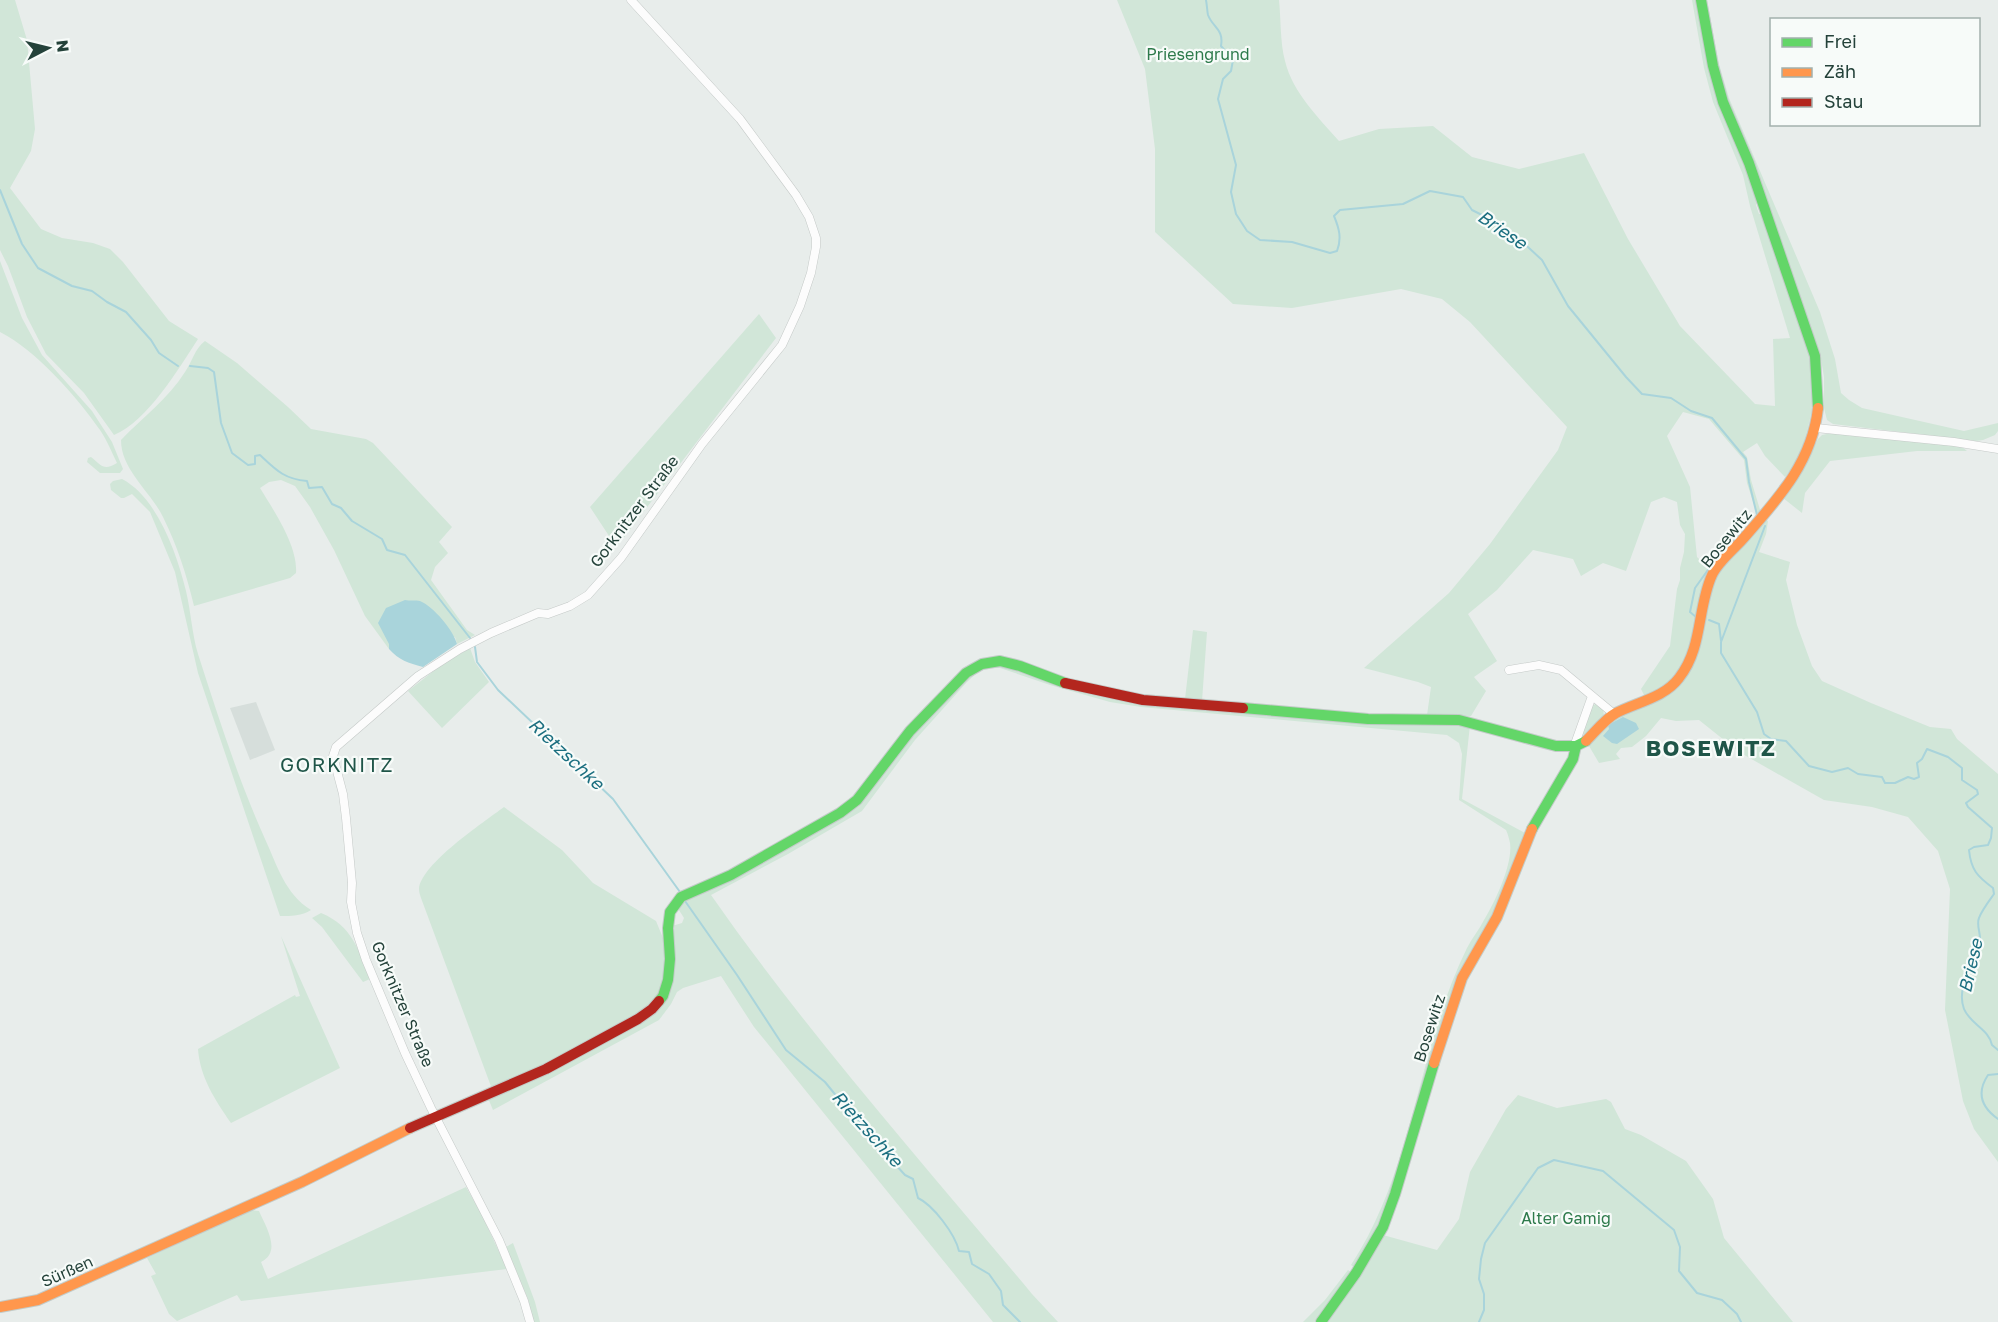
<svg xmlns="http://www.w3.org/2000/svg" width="1998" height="1322" font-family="'Golos Text',sans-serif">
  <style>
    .built { fill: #d6dedb }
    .green { fill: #d1e6d8 }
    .water { fill: #a9d4db }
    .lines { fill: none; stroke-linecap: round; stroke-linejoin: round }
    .stream { stroke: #a9d4db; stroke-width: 2 }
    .street-casing { stroke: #c5cac8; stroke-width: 9 }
    .fast-casing { stroke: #c3cbc8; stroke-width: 12 }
    .slow-casing { stroke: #c3cbc8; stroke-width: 12 }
    .jam-casing { stroke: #c3cbc8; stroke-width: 12 }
    .street { stroke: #fcfcfc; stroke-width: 8 }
    .fast { stroke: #63d668; stroke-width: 10 }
    .slow { stroke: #ff974d; stroke-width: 10 }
    .jam { stroke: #b3261e; stroke-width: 10 }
    .labels { text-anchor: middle; stroke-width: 4.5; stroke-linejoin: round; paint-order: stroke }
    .park-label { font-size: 16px; fill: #2d7a4b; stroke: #f7fbf9 }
    .street-label { font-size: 16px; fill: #24423a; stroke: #f7fbf9 }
    .water-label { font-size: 18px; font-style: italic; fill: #1c6f80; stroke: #f7fbf9 }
    .quarter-label { font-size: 20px; letter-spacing: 1.5px; fill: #1f5548; stroke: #f7fbf9 }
    .district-label { font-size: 22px; font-weight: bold; letter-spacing: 1.5px; fill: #1f5548; stroke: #f7fbf9 }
  </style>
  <rect width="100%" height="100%" fill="#e8edeb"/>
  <path class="built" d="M256 702 275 750 250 760 230 708Z"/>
  <path class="green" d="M0 0H15L27 40 35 129 31 151 10 188 41 229 62 238 93 243 110 249 123 262 169 321 198 339C179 368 147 422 114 435L84 393 46 354 27 317 8 266 0 250Z
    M1117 0H1279C1281 19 1280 42 1285 61 1293 93 1318 117 1339 141L1379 129 1433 126 1472 157 1519 169 1584 153 1628 239 1680 326 1755 404 1775 406 1773 339 1790 338 1750 206 1743 175 1713 102 1704 68 1692 0H1696L1745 165 1758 200 1756 205 1759 214H1762L1810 357C1812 370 1817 386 1814 399 1809 424 1804 456 1785 477L1765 456 1757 443 1743 452 1747 457 1751 480 1761 513 1758 517 1747 483 1744 460 1709 419 1683 412 1667 436 1690 487 1697 557 1710 569C1698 596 1698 624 1690 651 1684 673 1664 687 1645 697L1641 689 1670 646 1677 589 1680 580V568L1684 552 1685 534 1680 525 1677 502 1664 497 1651 502 1626 571 1603 563 1581 576 1573 559 1533 550 1497 590 1468 614 1497 661 1474 677 1486 691 1471 716 1427 715 1431 687 1418 682 1364 668 1449 593 1490 544 1558 450 1567 427 1470 322 1442 299 1401 289 1292 308 1233 304 1155 232V149L1145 69Z
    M1705 0H1707L1719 64 1729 98 1820 312 1835 359 1841 393 1849 400 1862 408 1964 431 1998 423V431L1995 435 1983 440 1976 441 1833 424 1827 420 1824 408V377L1820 353 1753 162 1726 98 1716 63Z
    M0 261 22 318 42 355 92 411 112 442 123 469 120 473H100L87 462 88 458 91 457C102 466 104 471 117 463 112 453 107 440 100 430 77 397 36 350 0 332Z
    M759 314 776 338 619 544 615 545 590 507Z
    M205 341 237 363 288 407 311 429 366 439 373 443 452 527 439 542 448 553 435 567 431 580 467 630 475 635 457 644 455 637 389 644V649L365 616 334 550 310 507 295 486 281 480 269 482 260 488C274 511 298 546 296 573L290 578 194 606C187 576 177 545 163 517 151 492 121 470 121 440 143 417 168 399 185 372 192 362 195 348 205 341Z
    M1832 433 1949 445 1962 447 1967 451H1917L1830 461 1805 493 1802 513 1783 498 1804 467 1818 439 1822 435Z
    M122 479C157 497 177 554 186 591 191 612 192 634 198 654 218 716 238 779 265 839 277 865 285 894 311 910 302 916 291 916 280 916L198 673 175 572 150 512 132 494 124 498H121L111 490 110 484 113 481Z
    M1766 520 1768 521 1766 534 1759 552 1790 562 1786 580 1797 625 1812 666 1822 681 1871 703 1930 727 1951 729 1957 739 1998 774V1162L1974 1129 1963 1101 1945 1010 1950 889 1938 851 1908 817 1872 807 1824 800 1739 752 1699 720 1676 721 1661 718 1646 736 1632 747 1621 748 1616 754 1620 759 1599 763 1589 746C1597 736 1604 725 1615 719 1636 706 1661 704 1679 685 1708 656 1700 612 1716 577 1722 564 1746 541 1757 528 1761 524 1764 524 1766 520Z
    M1193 630 1207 632 1202 701 1185 699Z
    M470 648 475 662 489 682 442 728 408 691 440 666Z
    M998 664 1050 682 1111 698 1470 725 1462 799 1525 833 1493 916 1472 949 1459 976 1414 1123 1380 1224 1355 1268 1351 1265C1414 1170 1417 1049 1467 948 1472 938 1479 930 1484 920 1495 902 1513 864 1510 843 1509 839 1508 834 1506 830L1459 800 1462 754 1459 743 1447 735 1141 707 1110 702 1050 685 1000 668H987L978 672 967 682 915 740 862 811 788 854 711 895C808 1034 923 1163 1032 1294L1058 1322H993L754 1027 721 976 683 988 677 992 671 1004 659 1020 493 1110 488 1098 551 1070 665 997 672 926 682 923 684 918 677 907 681 902 842 816 912 733 977 668Z
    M1596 704 1603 709 1604 716 1584 736 1583 733 1591 706Z
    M504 807 562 850 593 883 656 921 663 938 667 956 665 978 659 994 650 1007 604 1035 492 1089 421 898C420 895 419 892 419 889 421 864 484 822 504 807Z
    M321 913C353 926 358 950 370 979L363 982 322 927 312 918Z
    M281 936 340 1068 231 1123C215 1100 200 1077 198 1049L295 995 296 997 300 996Z
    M1518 1095 1557 1108 1606 1099 1611 1102 1625 1129 1641 1135 1686 1161 1713 1199 1724 1238 1793 1322H1325L1383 1235 1437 1250 1459 1219 1470 1172 1506 1109Z
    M466 1187 481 1213 507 1269 241 1301 237 1295 177 1321 169 1314 151 1276 156 1274 147 1258 250 1210 259 1211C266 1227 282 1252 261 1262L268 1279Z
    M513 1243 535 1302 540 1322H534L528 1299 506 1247Z
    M1348 1270 1352 1273 1317 1322H1303L1325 1300Z"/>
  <path class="water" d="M405 600C409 601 416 600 420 601 433 606 454 631 457 644L423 667C408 663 399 660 389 649V644L378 623 386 608Z
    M1623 717 1636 723 1639 729 1617 744 1612 743 1603 736 1609 729 1608 725Z"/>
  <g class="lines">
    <path class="stream" d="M1206 0C1207 5 1207 10 1208 15 1213 28 1224 29 1221 46L1233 60 1231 71 1223 79 1218 99 1236 165 1231 192 1236 214 1247 231 1260 240 1292 242 1330 253 1337 251C1342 238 1339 228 1334 216L1340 210 1403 204 1430 191 1463 197 1472 210 1486 217 1517 237 1542 260 1568 306 1626 377 1642 394 1671 398 1691 411 1712 418 1746 459 1749 482 1757 515
      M0 190 22 244 38 268 72 286 92 291 107 302 126 312 151 340 159 353 178 366
      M190 366 208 368 214 372 221 423 232 453 248 465 255 464V456L260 455C276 470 284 479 307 481L309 488 322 487 332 504 341 508 352 521 382 539 387 550 405 555 470 638
      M1765 526 1721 642V653L1757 712 1764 734 1771 739 1786 741 1809 766 1832 772 1848 768 1858 774 1882 777 1885 783H1895L1908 777 1914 779 1919 777 1917 763 1922 759 1927 749 1948 757 1962 768V780L1977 790 1978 794 1966 803 1968 807 1992 828 1991 838 1988 845 1974 847 1969 850C1971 870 1977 876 1993 888L1994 894C1989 901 1982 910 1979 918 1976 925 1981 934 1980 941 1977 963 1955 985 1964 1009 1970 1024 1989 1029 1992 1045L1998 1050
      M1696 617 1690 612 1695 588 1710 567 1737 537
      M1709 620 1719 624 1721 641
      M475 647 477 662 498 690 613 799 680 892
      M685 901 737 975 786 1050 825 1082 851 1114 874 1133 873 1140 905 1175 913 1179 918 1198C933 1205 955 1234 959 1251L969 1252 972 1264 989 1274 1001 1291 1003 1305 1020 1322
      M1998 1074 1988 1075C1976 1093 1981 1107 1998 1119
      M1479 1322 1484 1310V1294L1479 1279 1481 1259 1485 1243 1538 1168 1554 1160 1603 1171 1674 1230 1680 1247 1679 1271 1697 1293 1722 1300 1737 1314 1741 1322"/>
    <defs>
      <path id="street" d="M1816 428 1954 442 1998 449
        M1509 670 1539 665 1561 670 1614 714
        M1576 746V741L1592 696
        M530 1322 524 1301 499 1240 431 1108 405 1053 366 960 357 933 351 902 352 883 346 818 343 794 333 756 336 747 418 676 460 649 491 633 538 613 548 614 570 606 588 595 621 558 702 444 782 345 800 306 811 273 816 247V238L809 217 796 195 740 119 631 0"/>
      <path id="fast" d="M1701 0 1713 66 1723 102 1749 163 1815 356 1818 408
        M1243 708 1368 719 1459 720 1556 746H1576L1586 741
        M1532 829 1573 759 1576 746
        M659 1001 663 996 668 980 670 959 668 928 670 912 681 897 731 875 840 813 857 800 910 731 966 673 982 664 1000 661 1020 666 1065 683
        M1321 1322 1356 1273 1383 1227 1395 1194 1434 1063"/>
      <path id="slow" d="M1586 741C1595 732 1605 719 1616 713 1637 702 1664 698 1679 678 1703 648 1697 608 1712 575 1718 562 1733 550 1742 540 1777 500 1812 463 1818 408
        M1434 1063 1462 978 1497 917 1532 829
        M0 1307 38 1300 302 1182 410 1128"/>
      <path id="jam" d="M1065 683 1143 700 1243 708
        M410 1128 546 1069 638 1019 652 1009 659 1001"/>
    </defs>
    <use href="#street" class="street-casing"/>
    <use href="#fast" class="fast-casing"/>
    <use href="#slow" class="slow-casing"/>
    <use href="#jam" class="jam-casing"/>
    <use href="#street" class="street"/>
    <use href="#fast" class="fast"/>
    <use href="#slow" class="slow"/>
    <use href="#jam" class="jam"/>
  </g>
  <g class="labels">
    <g class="park-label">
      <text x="1198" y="60">Priesengrund</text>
      <text x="1566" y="1224">Alter Gamig</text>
    </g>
    <g class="street-label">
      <text transform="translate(634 511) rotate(-53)" y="6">Gorknitzer Straße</text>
      <text transform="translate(1726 538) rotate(-51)" y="6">Bosewitz</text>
      <text transform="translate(403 1004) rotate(67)" y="6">Gorknitzer Straße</text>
      <text transform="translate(1429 1028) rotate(-72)" y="6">Bosewitz</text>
      <text transform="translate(67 1271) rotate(-24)" y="6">Sürßen</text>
    </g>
    <g class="water-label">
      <text transform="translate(1502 230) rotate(34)" y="6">Briese</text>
      <text transform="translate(566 754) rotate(43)" y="6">Rietzschke</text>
      <text transform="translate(1971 966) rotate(-77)" y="6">Briese</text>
      <text transform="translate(867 1129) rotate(48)" y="6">Rietzschke</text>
    </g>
    <g class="quarter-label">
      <text x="337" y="772">GORKNITZ</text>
    </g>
    <g class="district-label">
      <text x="1711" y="756">BOSEWITZ</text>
    </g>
  </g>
  <rect x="1770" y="18" width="210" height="108" fill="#f7fbf9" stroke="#a3b1ad" stroke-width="1.5"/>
  <rect x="1782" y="38" width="30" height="9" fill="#63d668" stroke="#a3b1ad" stroke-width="1.5"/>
  <text x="1824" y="48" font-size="18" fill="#24423a">Frei</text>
  <rect x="1782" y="68" width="30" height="9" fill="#ff974d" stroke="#a3b1ad" stroke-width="1.5"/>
  <text x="1824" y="78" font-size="18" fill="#24423a">Zäh</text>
  <rect x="1782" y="98" width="30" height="9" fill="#b3261e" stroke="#a3b1ad" stroke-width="1.5"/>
  <text x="1824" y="108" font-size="18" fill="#24423a">Stau</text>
  <g transform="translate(48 48) rotate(83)" stroke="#f7fbf9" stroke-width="4.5" paint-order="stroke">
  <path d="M0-4.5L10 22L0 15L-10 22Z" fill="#24423a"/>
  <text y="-9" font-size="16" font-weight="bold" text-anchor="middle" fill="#24423a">N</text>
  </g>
</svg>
